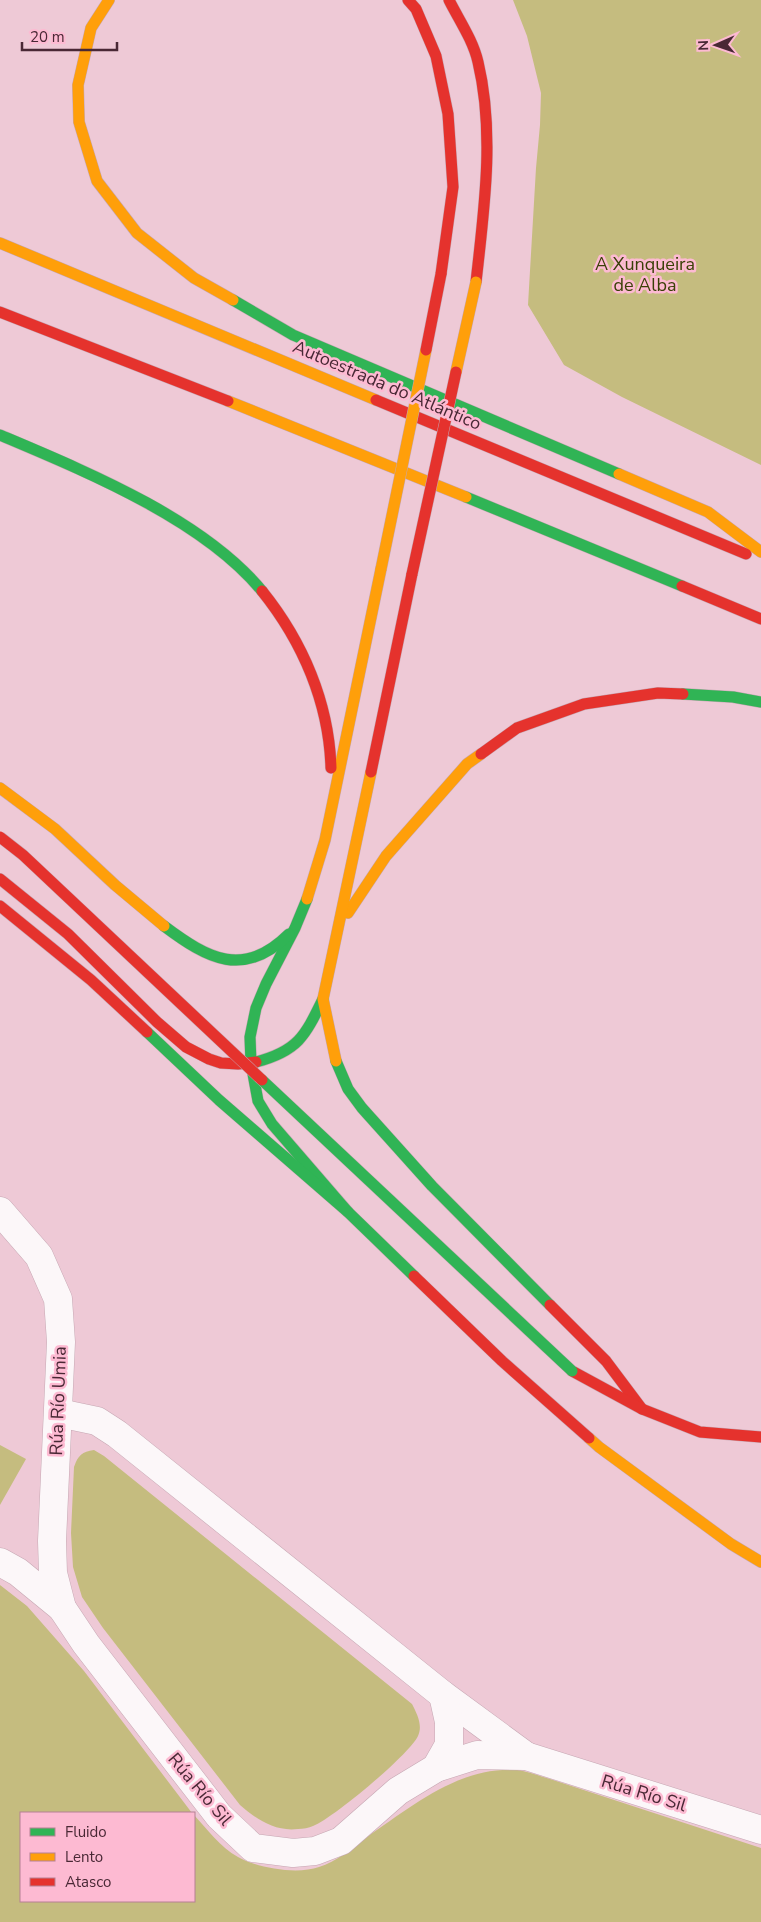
<svg xmlns="http://www.w3.org/2000/svg" width="761" height="1922" font-family="'Nunito Sans',sans-serif">
  <style>
    .green { fill: #c5bc7f }
    .lines { fill: none; stroke-linecap: round; stroke-linejoin: round }
    .street-casing { stroke: #c6a7b3; stroke-width: 29 }
    .fast-casing { stroke: #c6a7b3; stroke-width: 12 }
    .slow-casing { stroke: #c6a7b3; stroke-width: 12 }
    .jam-casing { stroke: #c6a7b3; stroke-width: 12 }
    .street { stroke: #fcf7f9; stroke-width: 28 }
    .fast { stroke: #30b455; stroke-width: 11 }
    .slow { stroke: #ff9f0a; stroke-width: 11 }
    .jam { stroke: #e5322d; stroke-width: 11 }
    .fast-bridge-casing { stroke: #c6a7b3; stroke-width: 12; stroke-linecap: butt }
    .slow-bridge-casing { stroke: #c6a7b3; stroke-width: 12; stroke-linecap: butt }
    .jam-bridge-casing { stroke: #c6a7b3; stroke-width: 12; stroke-linecap: butt }
    .fast-bridge { stroke: #30b455; stroke-width: 11 }
    .slow-bridge { stroke: #ff9f0a; stroke-width: 11 }
    .jam-bridge { stroke: #e5322d; stroke-width: 11 }
    .labels { text-anchor: middle; dominant-baseline: central; stroke-width: 5; stroke-linejoin: round; paint-order: stroke }
    .park-label { font-size: 18px; fill: #3a4007; stroke: #fdbad2 }
    .street-label { font-size: 18px; fill: #492835; stroke: #fdbad2 }
  </style>
  <rect width="100%" height="100%" fill="#eec9d6"/>
  <!-- green -->
  <g class="green">
    <path d="M513 0H761V465L622 397 564 365 528 305 536 168 540 125 541 93 527 36Z"/>
    <path d="M0 1445 26 1459 0 1505Z"/>
    <path d="M94 1450 104 1456 412 1704C417 1714 423 1725 418 1736 409 1755 332 1819 313 1826 309 1828 303 1829 298 1829 275 1832 256 1819 240 1805L103 1628 82 1597 73 1567 71 1533 74 1467C78 1455 82 1452 94 1450Z"/>
    <path d="M0 1585 27 1606 84 1671 192 1813H21V1901H194V1815C207 1829 220 1847 238 1857 257 1868 297 1875 319 1867 336 1862 352 1848 367 1837 411 1807 459 1766 517 1770 527 1771 539 1776 550 1779L761 1848V1922H0Z"/>
  </g>
  <g class="lines">
    <!-- street casing -->
    <g class="street-casing">
      <g id="street">
        <path d="M0 1211 39 1256 58 1299 61 1342 52 1541 53 1573 62 1608"/>
        <path d="M59 1413 97 1421 117 1434 443 1695 526 1756"/>
        <path d="M0 1562 18 1572 62 1608 86 1644 219 1816 253 1848 293 1853 315 1851 341 1841 398 1791 436 1768 477 1755 526 1756 761 1830"/>
        <path d="M436 1768 449 1745V1722L443 1695"/>
      </g>
    </g>
    <!-- fast casing -->
    <g class="fast-casing">
      <g id="fast">
        <path d="M233 300 293 335 619 474"/>
        <path d="M0 435C85 471 203 519 262 591"/>
        <path d="M466 497 682 586"/>
        <path d="M683 694 733 697 761 702"/>
        <path d="M307 899 295 928 266 984 256 1008 250 1037 251 1063 258 1101 272 1124 348 1212"/>
        <path d="M164 926C208 959 244 979 289 934"/>
        <path d="M147 1032 219 1100 348 1212 414 1276"/>
        <path d="M336 1061 348 1089 362 1108 432 1186 550 1305"/>
        <path d="M256 1062C298 1051 305 1036 323 999"/>
      </g>
    </g>
    <!-- slow casing -->
    <g class="slow-casing">
      <g id="slow">
        <path d="M109 0 91 28 78 85 79 122 97 181 137 233 194 278 233 300"/>
        <path d="M0 243 376 400"/>
        <path d="M228 401 466 497"/>
        <path d="M619 474 708 512 761 552"/>
        <path d="M0 788 55 829 115 885 164 926"/>
        <path d="M307 899 325 840 381 569"/>
        <path d="M348 913 386 856 467 764 481 754"/>
        <path d="M336 1061 323 999 371 772"/>
        <path d="M589 1438 599 1447 731 1544 761 1562"/>
      </g>
    </g>
    <!-- jam casing -->
    <g class="jam-casing">
      <g id="jam">
        <path d="M408 0 416 9 436 56 448 114 453 187 441 274"/>
        <path d="M449 0C459 20 473 40 478 62 495 133 484 210 476 282"/>
        <path d="M0 312 228 401"/>
        <path d="M376 400 746 554"/>
        <path d="M682 586 761 619"/>
        <path d="M262 591C303 642 329 703 331 768"/>
        <path d="M481 754 517 728 584 704 658 693 683 694"/>
        <path d="M371 772 412 574"/>
        <path d="M0 879 68 934 157 1022 186 1047 209 1059 221 1063 238 1064 256 1062"/>
        <path d="M0 906 91 980 147 1032"/>
        <path d="M414 1276 502 1361 589 1438"/>
        <path d="M550 1305 606 1361 642 1409"/>
        <path d="M572 1371 642 1409 700 1432 761 1437"/>
      </g>
    </g>
    <!-- street -->
    <use href="#street" class="street"/>
    <!-- fast -->
    <use href="#fast" class="fast"/>
    <!-- slow -->
    <use href="#slow" class="slow"/>
    <!-- jam -->
    <use href="#jam" class="jam"/>
    <!-- fast-bridge casing -->
    <g class="fast-bridge-casing">
      <path id="fast-bridge" d="M262 1080 572 1371"/>
    </g>
    <!-- slow-bridge casing -->
    <g class="slow-bridge-casing">
      <g id="slow-bridge">
        <path d="M456 372 476 282"/>
        <path d="M381 569 426 350"/>
      </g>
    </g>
    <!-- jam-bridge casing -->
    <g class="jam-bridge-casing">
      <g id="jam-bridge">
        <path d="M426 350 441 274"/>
        <path d="M412 574 456 372"/>
        <path d="M0 837 23 855 262 1080"/>
      </g>
    </g>
    <!-- fast-bridge -->
    <use href="#fast-bridge" class="fast-bridge"/>
    <!-- slow-bridge -->
    <use href="#slow-bridge" class="slow-bridge"/>
    <!-- jam-bridge -->
    <use href="#jam-bridge" class="jam-bridge"/>
  </g>
  <g class="labels">
    <!-- park labels -->
    <g class="park-label">
      <text x="645" y="264">A Xunqueira<tspan x="645" dy="21">de Alba</tspan></text>
    </g>
    <!-- street labels -->
    <g class="street-label">
      <text transform="translate(387 385) rotate(23)">Autoestrada do Atlántico</text>
      <text transform="translate(58 1401) rotate(-88)">Rúa Río Umia</text>
      <text transform="translate(200 1789) rotate(50)">Rúa Río Sil</text>
      <text transform="translate(644 1793) rotate(17)">Rúa Río Sil</text>
    </g>
  </g>
  <!-- legend -->
  <rect x="20" y="1812" width="175" height="90" fill="#fdbad2" stroke="#b58093"/>
  <rect x="30" y="1828" width="25" height="8" fill="#30b455" stroke="#b58093"/>
  <text x="65" y="1837" font-size="15" fill="#492835">Fluido</text>
  <rect x="30" y="1853" width="25" height="8" fill="#ff9f0a" stroke="#b58093"/>
  <text x="65" y="1862" font-size="15" fill="#492835">Lento</text>
  <rect x="30" y="1878" width="25" height="8" fill="#e5322d" stroke="#b58093"/>
  <text x="65" y="1887" font-size="15" fill="#492835">Atasco</text>
  <!-- north arrow -->
  <g transform="translate(716 45) rotate(268)" stroke="#fdbad2" stroke-width="4" paint-order="stroke">
  <path d="M0-4L9 19L0 12L-9 19Z" fill="#492835"/>
  <text y="-8" font-size="14" font-weight="bold" text-anchor="middle" fill="#492835">N</text>
  </g>
  <!-- scale -->
  <path d="M22 42v8h95v-8" fill="none" stroke="#492835" stroke-width="2.5"/>
  <text x="30" y="42" font-size="15" fill="#492835" stroke="#fdbad2" stroke-width="4" paint-order="stroke">20 m</text>
</svg>
